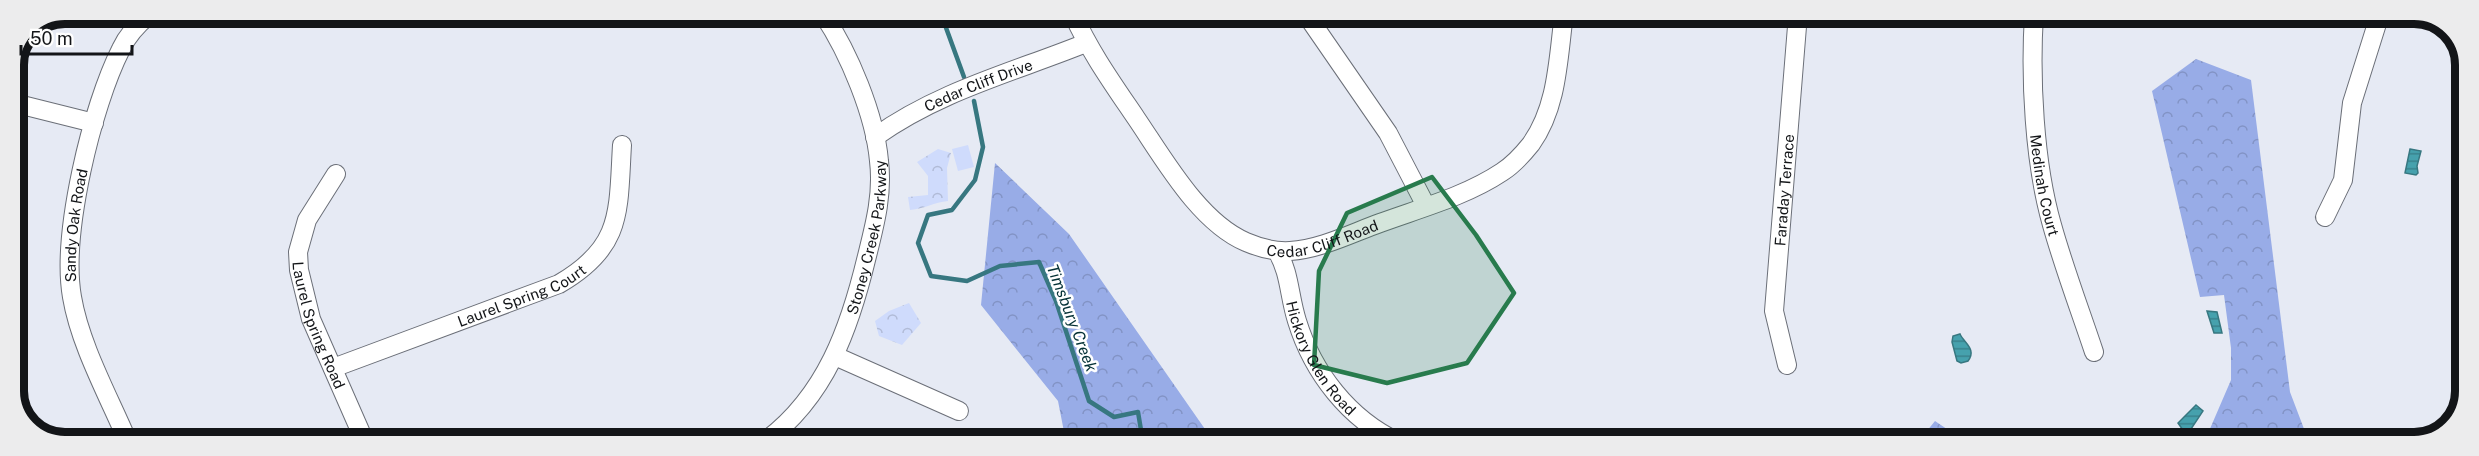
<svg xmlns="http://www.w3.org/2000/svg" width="2479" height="456" font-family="'Public Sans',sans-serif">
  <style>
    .forest { fill: url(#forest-crowns) }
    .park { fill: url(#park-crowns) }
    .garden { fill: #cfdbfc }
    .water { fill: url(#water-rules); stroke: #377780; stroke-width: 1.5 }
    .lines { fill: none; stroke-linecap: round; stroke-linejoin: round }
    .stream { stroke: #377780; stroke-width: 4.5 }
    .minor-casing { stroke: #6b6f78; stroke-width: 20 }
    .minor { stroke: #fff; stroke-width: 18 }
    .marked { fill: #287b4d; fill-opacity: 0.2; stroke: #287b4d; stroke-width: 4.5; stroke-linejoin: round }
    .labels { text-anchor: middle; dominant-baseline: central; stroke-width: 5; stroke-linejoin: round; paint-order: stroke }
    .street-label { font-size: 15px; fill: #131518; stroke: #fff }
    .water-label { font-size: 16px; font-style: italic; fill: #053237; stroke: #fff }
    .rim { fill: none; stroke: #131518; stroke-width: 8 }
  </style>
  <defs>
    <pattern id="forest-crowns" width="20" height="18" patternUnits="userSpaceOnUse" patternTransform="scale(1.5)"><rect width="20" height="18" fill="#98ace7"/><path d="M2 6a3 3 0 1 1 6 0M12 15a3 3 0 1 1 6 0" fill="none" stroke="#8293c5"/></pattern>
    <pattern id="park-crowns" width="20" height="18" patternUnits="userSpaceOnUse" patternTransform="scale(1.5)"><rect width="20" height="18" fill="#cfdbfc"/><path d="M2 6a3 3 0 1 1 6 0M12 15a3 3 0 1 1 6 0" fill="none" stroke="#b1bbd7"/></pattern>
    <pattern id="water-rules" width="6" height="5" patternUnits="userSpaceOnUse" patternTransform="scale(1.5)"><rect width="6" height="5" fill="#46a1ad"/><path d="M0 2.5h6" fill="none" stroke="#39828c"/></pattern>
  </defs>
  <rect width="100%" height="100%" fill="#e6eaf4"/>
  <!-- forest -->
  <g class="forest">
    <path d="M2196 59 2251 80 2290 392 2309 442H2198L2206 438 2231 380V348L2224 295 2200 297 2152 91Z"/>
    <path d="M995 163 1069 234 1214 442H1066L1058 401 981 305Z"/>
    <path d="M1935 421 1966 442H1918Z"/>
  </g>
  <!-- park -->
  <g class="park">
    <path d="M938 149 951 153 947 168 948 201C934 202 925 209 910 210L908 197 928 195V176L917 162Z"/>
    <path d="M909 303 921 323 902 345 879 336 875 321 889 311Z"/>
  </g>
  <!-- garden -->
  <path class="garden" d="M968 145 974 167 958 171 952 149Z"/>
  <!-- water -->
  <g class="water">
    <path d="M2410 149 2421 151 2417 166 2418 173 2416 175 2405 173Z"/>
    <path d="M2207 311 2217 312 2222 333H2214Z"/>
    <path d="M1960 334C1964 343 1977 349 1968 361L1961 363 1957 361 1952 342 1953 336Z"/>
    <path d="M2196 405 2203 411 2191 429 2185 433 2178 423Z"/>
  </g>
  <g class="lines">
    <!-- stream -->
    <g class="stream">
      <path d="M941 14 964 77"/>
      <path d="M974 101 983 147 975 180 952 210 928 215 918 243 931 276 967 281 1000 266 1039 262 1056 301 1089 401 1114 417 1138 412 1143 442"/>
    </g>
    <!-- minor casing -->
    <g class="minor-casing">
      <g id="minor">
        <path id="s1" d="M1073 14C1090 52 1113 84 1136 118 1164 159 1199 222 1246 242 1260 248 1275 252 1290 251 1321 249 1352 233 1380 223 1421 208 1466 196 1502 172 1513 165 1523 154 1531 144 1558 106 1558 58 1564 14"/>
        <path d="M1309 14 1310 20 1388 133 1426 206"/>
        <path id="s2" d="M2034 14C2030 78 2034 162 2052 225 2064 268 2080 310 2094 352"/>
        <path d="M14 103 94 123"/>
        <path id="s3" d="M875 137C939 91 1014 72 1086 43"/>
        <path id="s4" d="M336 174 307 220 298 252 299 270 311 319 365 442"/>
        <path d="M2325 217 2343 180 2352 103 2380 14"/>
        <path id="s5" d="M1277 251C1290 273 1289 296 1297 321 1313 373 1349 419 1398 442"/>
        <path d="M835 356 959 411"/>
        <path id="s6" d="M1787 365 1774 311 1798 14"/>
        <path id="s7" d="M333 368 559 284C623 247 618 212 622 145"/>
        <path id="s8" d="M128 442C109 397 80 345 72 297 61 234 92 106 121 49 127 36 139 23 150 14"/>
        <path id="s9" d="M764 442C826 397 850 327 867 256 875 224 883 194 879 161 875 115 849 53 823 14"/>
      </g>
    </g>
    <!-- minor -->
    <use href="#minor" class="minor"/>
  </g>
  <!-- marked area -->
  <path class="marked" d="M1432 177 1476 235 1514 293 1467 363 1387 383 1314 365 1319 271 1347 213Z"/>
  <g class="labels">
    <!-- street labels -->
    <g class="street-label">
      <text stroke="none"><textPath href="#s3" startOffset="116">Cedar Cliff Drive</textPath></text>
      <text stroke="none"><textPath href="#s2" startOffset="172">Medinah Court</textPath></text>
      <text stroke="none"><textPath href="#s6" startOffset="177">Faraday Terrace</textPath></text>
      <text stroke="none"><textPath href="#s8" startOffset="228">Sandy Oak Road</textPath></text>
      <text stroke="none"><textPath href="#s1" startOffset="369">Cedar Cliff Road</textPath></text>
      <text stroke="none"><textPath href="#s9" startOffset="236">Stoney Creek Parkway</textPath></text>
      <text stroke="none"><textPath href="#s7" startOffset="202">Laurel Spring Court</textPath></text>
      <text stroke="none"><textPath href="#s4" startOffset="164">Laurel Spring Road</textPath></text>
      <text stroke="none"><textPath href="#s5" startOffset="117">Hickory Glen Road</textPath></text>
    </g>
    <!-- water labels -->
    <g class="water-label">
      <text transform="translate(1072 318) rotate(69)">Timsbury Creek</text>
    </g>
  </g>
  <!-- crop -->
  <path d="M0 0H2479V456H0ZM65 24H2414A41 41 0 0 1 2455 65V391A41 41 0 0 1 2414 432H65A41 41 0 0 1 24 391V65A41 41 0 0 1 65 24Z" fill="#ececed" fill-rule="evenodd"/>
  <path class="rim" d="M65 24H2414A41 41 0 0 1 2455 65V391A41 41 0 0 1 2414 432H65A41 41 0 0 1 24 391V65A41 41 0 0 1 65 24Z"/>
  <!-- scale -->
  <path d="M21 45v9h111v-9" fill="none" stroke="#131518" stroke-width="3"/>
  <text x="30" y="45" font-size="18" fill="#131518" stroke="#ffffff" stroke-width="4.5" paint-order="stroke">50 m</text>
</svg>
